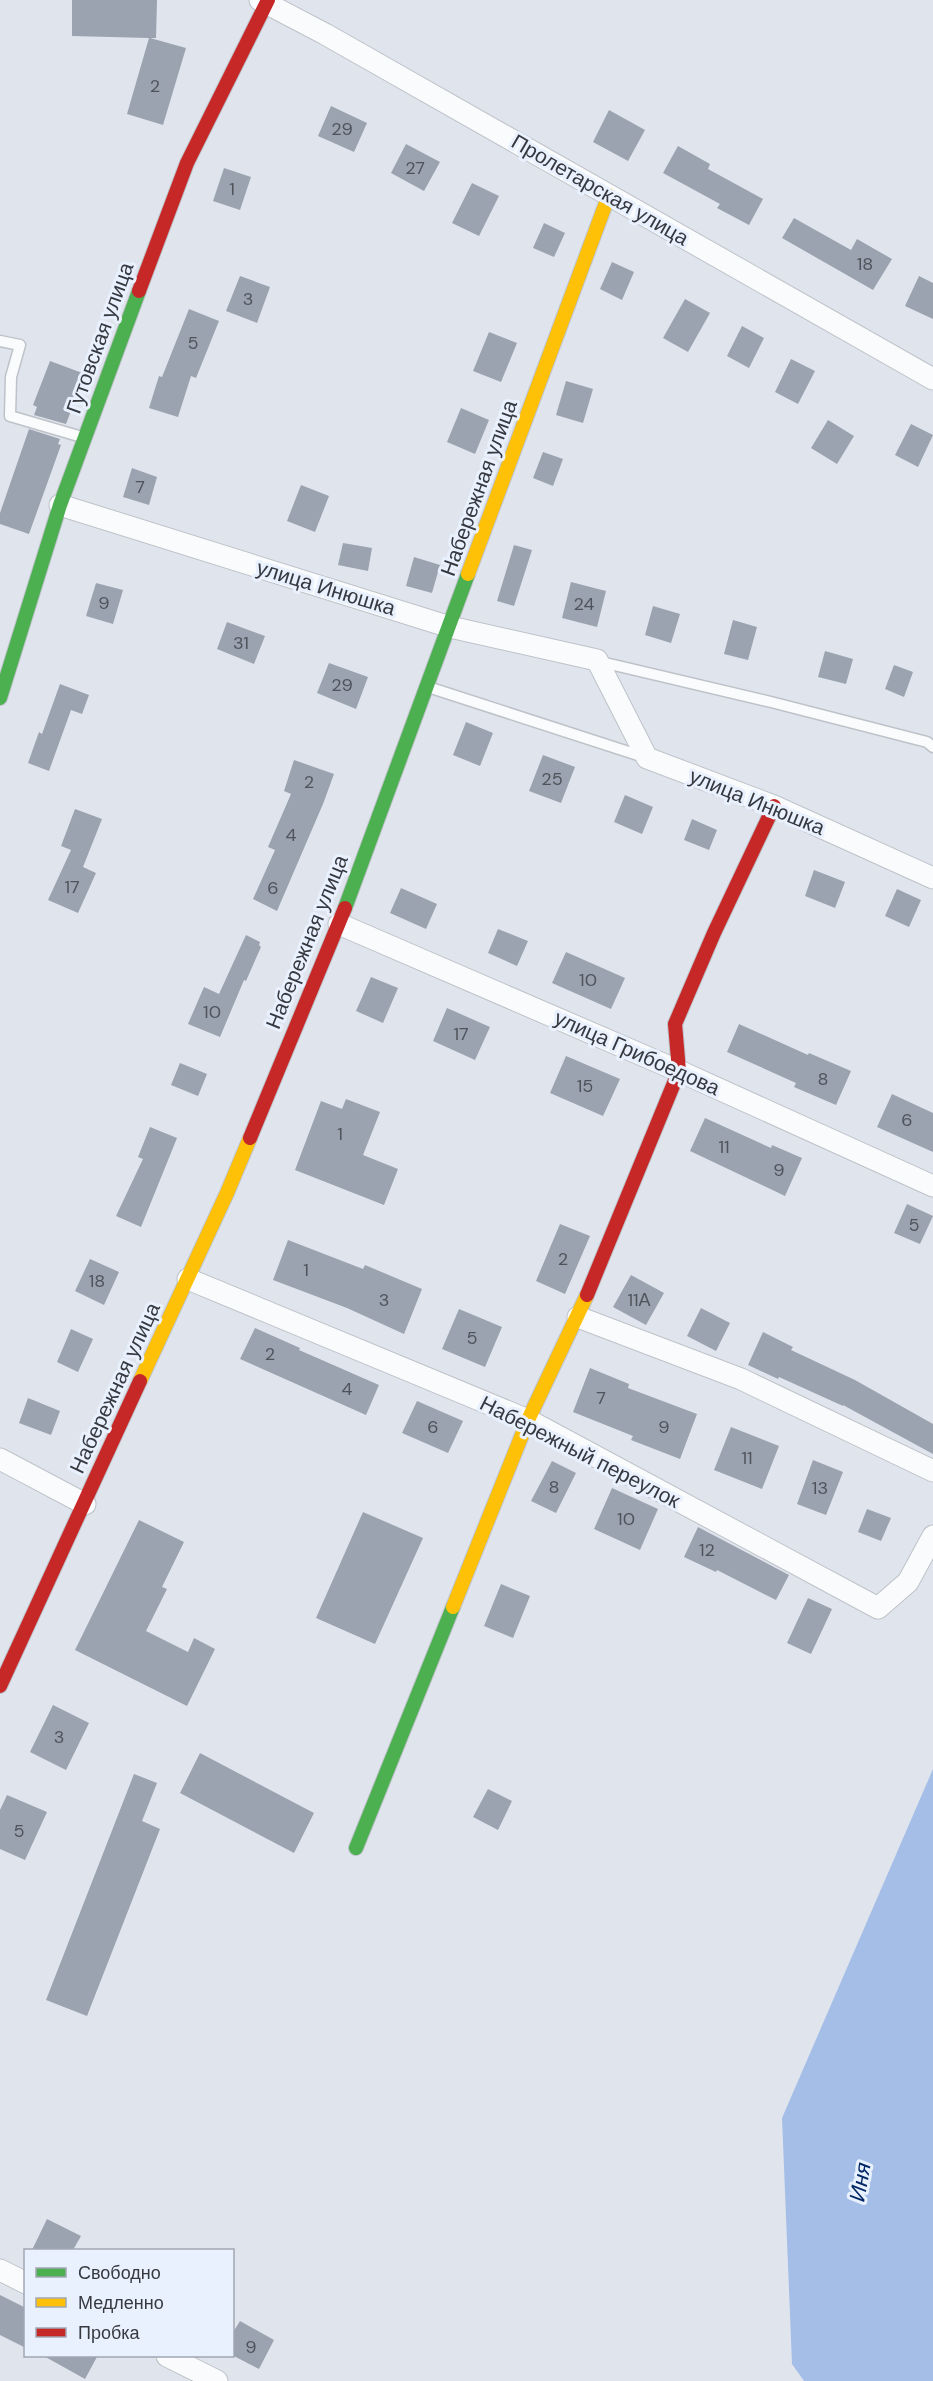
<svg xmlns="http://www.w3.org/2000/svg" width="933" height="2381" font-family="'DM Sans',sans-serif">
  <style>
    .water { fill: #a5bee7 }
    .building { fill: #9ba3b0 }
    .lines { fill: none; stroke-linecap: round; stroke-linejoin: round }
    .lane-casing { stroke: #bec2c9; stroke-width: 13 }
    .street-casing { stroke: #bec2c9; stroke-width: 23 }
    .fast-casing { stroke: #bec2c9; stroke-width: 16 }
    .slow-casing { stroke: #bec2c9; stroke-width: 16 }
    .jam-casing { stroke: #bec2c9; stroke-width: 16 }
    .lane { stroke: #fafbfc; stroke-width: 10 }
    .street { stroke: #fafbfc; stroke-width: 21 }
    .fast { stroke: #4caf50; stroke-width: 14 }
    .slow { stroke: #ffc107; stroke-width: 14 }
    .jam { stroke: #c62828; stroke-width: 14 }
    .labels { text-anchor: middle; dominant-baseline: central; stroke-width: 6; stroke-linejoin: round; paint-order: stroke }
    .number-label { font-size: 18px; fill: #4f545c }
    .street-label { font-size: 21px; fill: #363940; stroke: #e9f1fe }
    .water-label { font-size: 22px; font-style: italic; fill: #022866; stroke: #e9f1fe }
  </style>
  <rect width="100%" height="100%" fill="#e0e5ed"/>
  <!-- water -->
  <path class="water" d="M933 1769V2381H804L792 2364 782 2118Z"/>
  <!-- building -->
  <g class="building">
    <path d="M72 0H157L156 38H150L186 48 163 125 127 114 149 38 72 36Z"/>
    <path d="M331 106 367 123 354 152 318 136Z"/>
    <path d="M609 110 645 130 628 161 593 142Z"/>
    <path d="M406 144 440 162 424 191 391 173Z"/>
    <path d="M678 146 710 164 708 169 763 199 749 225 717 208 720 204 663 173Z"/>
    <path d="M224 168 251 177 240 210 213 201Z"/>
    <path d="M472 183 499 196 479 236 452 223Z"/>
    <path d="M794 218 851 250 857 239 892 259 873 290 782 238Z"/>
    <path d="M544 223 565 233 554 257 533 248Z"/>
    <path d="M612 262 634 272 622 300 600 289Z"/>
    <path d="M240 276 270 287 257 323 226 311Z"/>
    <path d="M919 276 933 283V319L905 306Z"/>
    <path d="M685 299 710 313 688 352 663 338Z"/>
    <path d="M189 309 219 321 196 378 191 376 178 417 149 408 159 376 162 377Z"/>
    <path d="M742 326 764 338 749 368 727 356Z"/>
    <path d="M489 332 517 343 501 382 473 371Z"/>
    <path d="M791 359 815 371 798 404 775 392Z"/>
    <path d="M50 361 85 374 66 424 34 415 37 407 33 405Z"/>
    <path d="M566 381 593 389 583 423 556 415Z"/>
    <path d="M461 408 489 420 475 454 447 442Z"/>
    <path d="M828 420 854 436 837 464 811 448Z"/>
    <path d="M911 424 933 435 918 467 895 455Z"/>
    <path d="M29 429 60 439 58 444 61 445 29 534 0 524V513Z"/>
    <path d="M543 452 563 459 553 486 533 478Z"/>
    <path d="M132 468 157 477 149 505 123 497Z"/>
    <path d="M301 485 329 496 315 532 287 521Z"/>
    <path d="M343 543 372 548 368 571 338 565Z"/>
    <path d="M514 545 532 550 514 606 497 601Z"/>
    <path d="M414 557 440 565 432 593 406 586Z"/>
    <path d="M571 582 606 591 597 627 562 618Z"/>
    <path d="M96 583 123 590 113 624 86 616Z"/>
    <path d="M653 606 680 614 671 643 645 635Z"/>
    <path d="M733 620 757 627 748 660 724 654Z"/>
    <path d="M227 622 265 636 254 664 217 649Z"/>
    <path d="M825 651 853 659 846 684 818 677Z"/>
    <path d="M329 663 368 677 356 709 317 693Z"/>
    <path d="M894 665 913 672 904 697 885 689Z"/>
    <path d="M60 684 89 695 82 714 71 710 49 771 28 763 39 732 42 734Z"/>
    <path d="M466 722 493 733 480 766 453 755Z"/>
    <path d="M543 755 575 767 561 803 529 791Z"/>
    <path d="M294 760 334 774 323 804 277 911 253 899 275 850 268 847 291 794 284 791Z"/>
    <path d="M625 795 653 807 642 834 614 822Z"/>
    <path d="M75 809 102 819 83 867 96 873 78 913 48 900 71 850 61 846Z"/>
    <path d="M692 819 717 830 709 850 684 840Z"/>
    <path d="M814 870 845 882 835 908 805 896Z"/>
    <path d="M401 888 437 904 426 929 390 913Z"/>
    <path d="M897 889 921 900 909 927 885 916Z"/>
    <path d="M498 929 528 941 517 966 488 953Z"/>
    <path d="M246 935 260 942 259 945 261 947 246 981 244 980 220 1037 188 1024 204 987 219 994Z"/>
    <path d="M566 952 625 978 611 1009 552 983Z"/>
    <path d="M371 977 398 988 383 1023 356 1011Z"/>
    <path d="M447 1008 490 1027 475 1060 433 1041Z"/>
    <path d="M739 1024 808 1055 809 1053 851 1071 836 1105 794 1087 796 1083 727 1052Z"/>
    <path d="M566 1056 620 1079 603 1116 550 1093Z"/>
    <path d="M180 1063 207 1074 198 1096 171 1085Z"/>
    <path d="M892 1094 933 1113V1152L877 1127Z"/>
    <path d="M346 1099 380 1112 363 1155 398 1169 384 1205 295 1170 321 1101 342 1109Z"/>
    <path d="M705 1118 771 1148 772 1145 802 1158 785 1196 690 1151Z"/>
    <path d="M150 1127 177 1138 141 1227 116 1216 143 1159 138 1157Z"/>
    <path d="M907 1204 933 1216 920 1244 894 1233Z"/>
    <path d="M560 1224 590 1236 565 1294 536 1281Z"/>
    <path d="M288 1240 363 1269 365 1265 422 1289 404 1334 347 1308 273 1280Z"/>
    <path d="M90 1259 119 1272 104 1305 75 1291Z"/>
    <path d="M631 1275 664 1293 646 1325 613 1307Z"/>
    <path d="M701 1308 730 1323 716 1351 687 1336Z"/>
    <path d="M459 1309 502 1327 485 1367 442 1349Z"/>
    <path d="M255 1328 300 1348 299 1350 379 1385 366 1415 240 1359Z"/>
    <path d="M71 1329 93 1339 78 1372 57 1362Z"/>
    <path d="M763 1332 793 1347 791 1350 855 1380 933 1424V1454L843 1405V1406L779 1377 778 1379 748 1365Z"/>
    <path d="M590 1368 629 1384 628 1388 697 1414 680 1459 631 1440 633 1436 573 1412Z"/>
    <path d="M28 1398 60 1411 51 1435 19 1423Z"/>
    <path d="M417 1401 463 1421 448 1453 402 1433Z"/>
    <path d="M731 1427 779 1446 762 1489 714 1470Z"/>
    <path d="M813 1460 843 1472 826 1515 797 1504Z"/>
    <path d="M552 1461 576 1473 556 1513 531 1501Z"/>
    <path d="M612 1488 658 1509 640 1550 594 1529Z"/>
    <path d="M867 1509 891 1518 881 1541 858 1532Z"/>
    <path d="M363 1512 423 1538 375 1644 316 1618Z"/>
    <path d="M139 1520 184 1542 162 1587 167 1589 146 1631 188 1652 194 1638 215 1649 187 1706 75 1650Z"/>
    <path d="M698 1527 789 1575 776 1600 717 1570 716 1572 684 1557Z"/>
    <path d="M501 1584 530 1596 513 1638 484 1626Z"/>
    <path d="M808 1598 832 1609 811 1654 787 1643Z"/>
    <path d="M53 1705 89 1723 66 1770 30 1752Z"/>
    <path d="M200 1753 314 1813 294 1853 180 1793Z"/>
    <path d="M134 1774 157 1783 142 1821 160 1829 87 2016 46 2000Z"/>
    <path d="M488 1789 512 1801 498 1830 473 1817Z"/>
    <path d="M7 1795 47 1812 25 1860 0 1849V1810Z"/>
    <path d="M47 2219 81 2236 73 2250H32Z"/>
    <path d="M0 2295 26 2308V2348L0 2335Z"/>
    <path d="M240 2321 274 2340 259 2369 232 2355V2334Z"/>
    <path d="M42 2355H98L85 2379Z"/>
  </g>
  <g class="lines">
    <!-- lane casing -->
    <g class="lane-casing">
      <g id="lane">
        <path d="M0 341 20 345 11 377 10 416 82 437"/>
        <path d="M597 661 771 702 927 742 933 747"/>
        <path d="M428 687 644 757"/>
      </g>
    </g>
    <!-- street casing -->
    <g class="street-casing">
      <g id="street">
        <path d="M260 0 325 34 933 379"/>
        <path d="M60 505 450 627 597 660 647 758 774 806 933 878"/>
        <path d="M339 924 679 1071 933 1186"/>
        <path d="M188 1279 528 1420 878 1608 908 1582 933 1536"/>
        <path d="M578 1317 741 1379 933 1471"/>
        <path d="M0 1459 85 1504"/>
        <path d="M0 2270 26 2283"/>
        <path d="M167 2356 217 2381"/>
      </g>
    </g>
    <!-- fast casing -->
    <g class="fast-casing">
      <g id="fast">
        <path d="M0 698 60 505 139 291"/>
        <path d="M345 908 468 574"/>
        <path d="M356 1848 453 1607"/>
      </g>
    </g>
    <!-- slow casing -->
    <g class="slow-casing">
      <g id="slow">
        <path d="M468 574 609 195"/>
        <path d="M140 1381 227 1193 250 1138"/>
        <path d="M453 1607 528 1420 587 1295"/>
      </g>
    </g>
    <!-- jam casing -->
    <g class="jam-casing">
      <g id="jam">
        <path d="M139 291 187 163 268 0"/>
        <path d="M250 1138 345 908"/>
        <path d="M587 1295 679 1071 675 1024 714 933 774 806"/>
        <path d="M0 1686 140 1381"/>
      </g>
    </g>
    <!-- lane -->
    <use href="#lane" class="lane"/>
    <!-- street -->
    <use href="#street" class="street"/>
    <!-- fast -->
    <use href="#fast" class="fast"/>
    <!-- slow -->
    <use href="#slow" class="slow"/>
    <!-- jam -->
    <use href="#jam" class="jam"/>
  </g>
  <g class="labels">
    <!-- number labels -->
    <g class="number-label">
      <text x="155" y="86">2</text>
      <text x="342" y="129">29</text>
      <text x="415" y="168">27</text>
      <text x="232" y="189">1</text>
      <text x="865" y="264">18</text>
      <text x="248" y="299">3</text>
      <text x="193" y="343">5</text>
      <text x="140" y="487">7</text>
      <text x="104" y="603">9</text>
      <text x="584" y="604">24</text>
      <text x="241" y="643">31</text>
      <text x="342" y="685">29</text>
      <text x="552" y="779">25</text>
      <text x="309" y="782">2</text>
      <text x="291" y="835">4</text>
      <text x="72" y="887">17</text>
      <text x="273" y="888">6</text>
      <text x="588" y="980">10</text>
      <text x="212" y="1012">10</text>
      <text x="461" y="1034">17</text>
      <text x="823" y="1079">8</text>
      <text x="585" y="1086">15</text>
      <text x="907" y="1120">6</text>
      <text x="340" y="1134">1</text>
      <text x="724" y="1147">11</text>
      <text x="779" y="1170">9</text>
      <text x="914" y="1225">5</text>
      <text x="563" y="1259">2</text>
      <text x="306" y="1270">1</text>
      <text x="97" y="1281">18</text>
      <text x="384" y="1300">3</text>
      <text x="639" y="1300">11А</text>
      <text x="472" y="1338">5</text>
      <text x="270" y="1354">2</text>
      <text x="347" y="1389">4</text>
      <text x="601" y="1398">7</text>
      <text x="433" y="1427">6</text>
      <text x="664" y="1427">9</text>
      <text x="747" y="1458">11</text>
      <text x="554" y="1487">8</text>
      <text x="820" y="1488">13</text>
      <text x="626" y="1519">10</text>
      <text x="707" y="1550">12</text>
      <text x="59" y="1737">3</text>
      <text x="19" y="1831">5</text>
      <text x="251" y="2347">9</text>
    </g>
    <!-- street labels -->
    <g class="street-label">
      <text transform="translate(600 190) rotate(30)">Пролетарская улица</text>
      <text transform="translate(100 338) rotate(-70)">Гутовская улица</text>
      <text transform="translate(479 488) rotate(-70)">Набережная улица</text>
      <text transform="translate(326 588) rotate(17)">улица Инюшка</text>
      <text transform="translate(757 802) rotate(22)">улица Инюшка</text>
      <text transform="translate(307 942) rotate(-68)">Набережная улица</text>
      <text transform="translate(637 1053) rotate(24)">улица Грибоедова</text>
      <text transform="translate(115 1388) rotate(-65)">Набережная улица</text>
      <text transform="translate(580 1452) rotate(27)">Набережный переулок</text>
    </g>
    <!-- water labels -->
    <g class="water-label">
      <text transform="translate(860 2182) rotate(-80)">Иня</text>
    </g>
  </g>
  <!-- legend -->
  <rect x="24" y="2249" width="210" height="108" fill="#e9f1fe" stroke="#a1a7b2" stroke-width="1.5"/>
  <rect x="36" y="2268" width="30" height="9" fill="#4caf50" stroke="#a1a7b2" stroke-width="1.5"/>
  <text x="78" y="2279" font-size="18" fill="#363940">Свободно</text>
  <rect x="36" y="2298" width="30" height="9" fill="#ffc107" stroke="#a1a7b2" stroke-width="1.5"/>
  <text x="78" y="2309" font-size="18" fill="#363940">Медленно</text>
  <rect x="36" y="2328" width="30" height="9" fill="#c62828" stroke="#a1a7b2" stroke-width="1.5"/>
  <text x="78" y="2339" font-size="18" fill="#363940">Пробка</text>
</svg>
